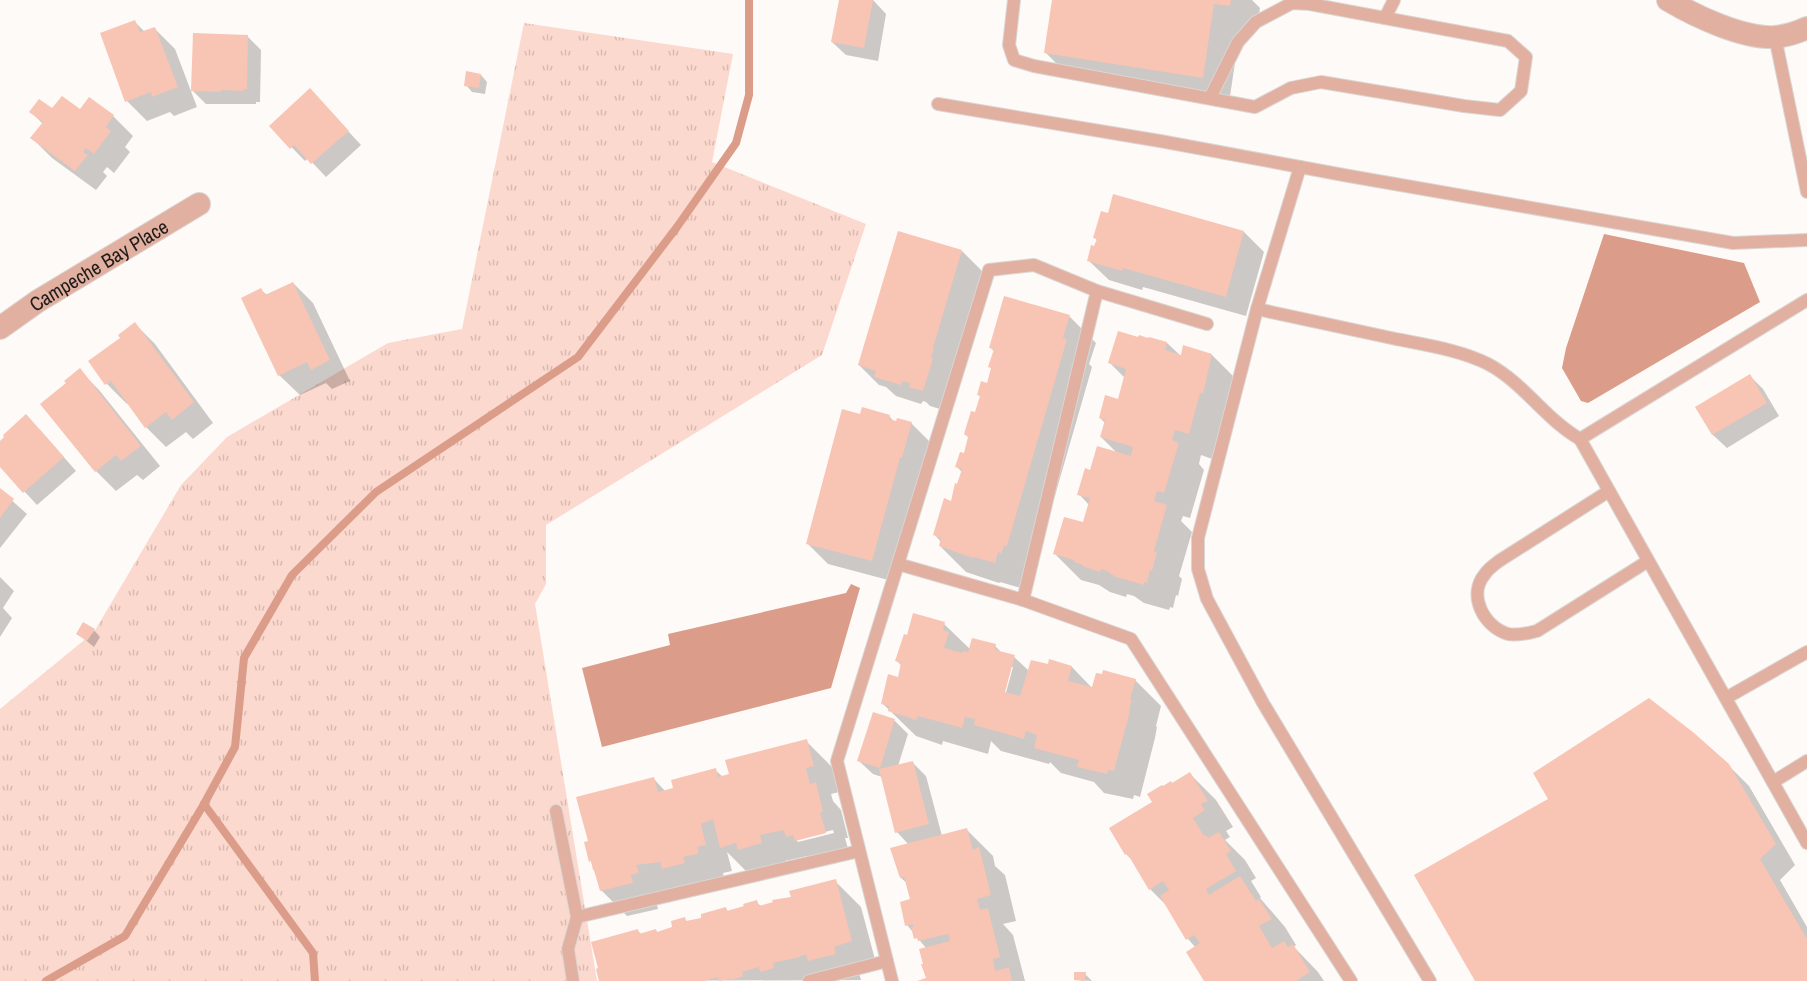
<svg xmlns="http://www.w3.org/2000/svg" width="1807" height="981" font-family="'Archivo Narrow',sans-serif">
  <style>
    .grass { fill: url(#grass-tufts) }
    .water { fill: #db9d89 }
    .shadow { fill: #0003; fill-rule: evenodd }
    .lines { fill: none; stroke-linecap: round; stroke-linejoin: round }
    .stream { stroke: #db9d89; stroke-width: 8 }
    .building { fill: #f8c4b3 }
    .service-casing { stroke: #dad6d4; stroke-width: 14 }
    .minor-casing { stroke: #dad6d4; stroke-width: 24 }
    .service { stroke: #e2b0a0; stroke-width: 12 }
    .minor { stroke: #e2b0a0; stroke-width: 22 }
    .labels { text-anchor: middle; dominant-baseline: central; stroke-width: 5; stroke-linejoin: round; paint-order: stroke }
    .street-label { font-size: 20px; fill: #201c1a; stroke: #fefaf8 }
  </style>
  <defs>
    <pattern id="grass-tufts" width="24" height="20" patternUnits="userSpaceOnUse" patternTransform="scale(1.5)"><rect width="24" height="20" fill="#fcd9ce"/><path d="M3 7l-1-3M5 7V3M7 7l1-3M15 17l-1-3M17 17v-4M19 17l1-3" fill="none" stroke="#d8bab0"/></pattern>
  </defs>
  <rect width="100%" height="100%" fill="#fefaf8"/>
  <!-- grass -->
  <path class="grass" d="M524 23 733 54 712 162 866 224 822 355 546 525V584L535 604 597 981H0V709L94 632 181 485 227 437 388 343 462 329Z"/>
  <!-- water -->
  <g class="water">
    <path d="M1604 234 1744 263 1760 302 1588 403 1581 401 1562 368 1566 348Z"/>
    <path d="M851 584 860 588 831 688 602 747 582 668 670 645 668 634 846 593Z"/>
  </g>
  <!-- shadow -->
  <g class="shadow">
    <path d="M840 0H873L886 14 878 61 846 55 832 42Z"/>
    <path d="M1054 0H1252L1260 8 1256 31 1240 29 1229 103 1072 79 1046 53Z"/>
    <path d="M135 22 145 32 155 29 175 49 197 107 174 116 170 112 147 121 127 101Z"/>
    <path d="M247 36 261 50 260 102H256V104H206L193 91Z"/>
    <path d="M481 75 487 82 485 94 472 92 466 85Z"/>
    <path d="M323 104 361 145 326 177 308 158 305 161 271 126Z"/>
    <path d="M53 111H80L113 116 133 136 125 147 130 152 114 173 107 167 103 172 107 176 96 190 52 158 32 138 43 124 31 112Z"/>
    <path d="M1244 232 1264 252 1246 316 1143 287 1142 290 1109 280 1088 260 1098 241 1095 238Z"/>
    <path d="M962 251 982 271 952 369 943 410 930 406 926 402 923 401 921 404 896 396 886 387 879 385 859 365Z"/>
    <path d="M293 283 313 303 350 381 332 389 326 383 300 395 279 375 261 290 267 295Z"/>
    <path d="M1005 298 1070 317 1096 343 1089 364 1092 367 1033 572 1021 588 1000 582 999 583 966 572 940 546 941 542 935 535 953 502 958 486 962 472 957 467 965 455 981 397 978 394 988 385 995 352 991 348Z"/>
    <path d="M135 324 155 344 213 423 193 439 186 432 166 447 146 427 128 403 127 404 107 384 122 338Z"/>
    <path d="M1150 338 1167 343 1182 357 1184 347 1212 355 1238 381 1215 460 1201 455 1199 464 1204 470 1190 518 1183 516 1181 521 1192 532 1179 576 1182 579 1178 596 1176 595 1173 608 1170 607 1169 610 1144 603 1134 596 1127 594 1126 597 1110 592 1099 585 1081 580 1055 554 1084 524 1089 505 1079 494 1091 472 1118 454 1101 437 1105 423 1100 418 1119 401 1125 378 1110 363 1139 339Z"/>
    <path d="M79 370 99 390 160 466 143 480 137 475 116 491 96 471 42 404 68 383Z"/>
    <path d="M1750 376 1763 389 1779 416 1727 448 1713 435 1697 408Z"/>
    <path d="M861 416H889L896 424 911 423 931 443 892 581 828 564 808 544Z"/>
    <path d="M40 430 76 471 37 505 0 465V443Z"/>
    <path d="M0 490 27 514 0 548Z"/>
    <path d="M0 577 14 591 3 608 12 618 0 637Z"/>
    <path d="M944 624 971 650 995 646 1003 654 1014 657 1029 671 1049 666 1072 667 1093 689 1135 680 1161 706 1156 726 1157 727 1155 738 1140 797 1134 795 1133 799 1104 793 1094 782 1061 773 1050 762 1049 764 1001 751 991 741 988 754 943 741 942 745 916 736 882 703 899 679 902 666 897 661 908 636ZM1010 667H1013L1004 700 1001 699Z"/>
    <path d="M94 630 100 637 94 647 78 634Z"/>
    <path d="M874 714 895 721 908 734 898 766 912 762 926 776 942 836 967 830 993 856 995 866 1005 875 1016 921 1003 924 1013 935 1025 981H921L928 979 926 948 907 925 912 900 908 884 901 878 909 845 897 832 882 777 873 774 859 761Z"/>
    <path d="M806 741 832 767 839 792 831 794 833 801 841 810 848 838H845L851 859 822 866 817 861 813 862 807 856 785 861 787 869 748 873 727 852 732 871 723 873 724 878 662 891 664 899 656 901 658 909 627 916 601 890 591 861 654 779 666 792 715 770 723 777ZM833 830 834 833 798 842 796 839Z"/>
    <path d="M1728 765 1749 786 1795 865 1780 880 1807 927V981H1476Z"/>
    <path d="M1190 774 1216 800 1233 827 1226 831 1230 837 1225 840 1245 860 1256 878 1251 881 1261 897 1260 898 1285 927 1296 945 1294 947 1318 972 1324 981H1206L1196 948 1188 939 1168 907 1150 889 1134 862 1126 854 1154 803 1173 785Z"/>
    <path d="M835 881 861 907 877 967 859 973 861 980 601 981 638 931 642 935 656 931 658 933 674 928 684 919 688 922 703 919 726 909 729 912 756 902 762 907 793 898Z"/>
    <path d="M1085 974 1092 981 1076 980Z"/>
  </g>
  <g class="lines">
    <!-- stream -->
    <g class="stream">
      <path d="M204 804 313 953 315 981"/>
      <path d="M46 981 125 936 204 804 235 747 244 658 292 575 376 492 578 357 677 227 736 143 749 95V0"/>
    </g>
  </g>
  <!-- building -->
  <g class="building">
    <path d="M839 0H873L864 48 831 42Z"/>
    <path d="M1052 0H1231L1230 6 1214 4 1203 78 1044 53Z"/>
    <path d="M135 20 140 32 155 27 178 87 152 97 151 92 125 102 100 33Z"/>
    <path d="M193 33 248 35 247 89H243L244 91 221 90V92L191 91Z"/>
    <path d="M466 71 481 74 479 88 464 86Z"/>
    <path d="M310 88 349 131 311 164 294 145 290 149 269 126Z"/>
    <path d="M62 96 80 109 89 97 114 115 106 127 111 131 94 154 86 148 83 152 88 155 75 171 30 138 43 122 29 112 39 99 52 108Z"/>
    <path d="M1113 194 1244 231 1226 297 1123 268 1122 271 1087 261 1091 245 1094 246 1097 239 1093 238 1101 211 1108 213Z"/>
    <path d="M898 231 962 250 933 348H934L931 358 933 359 923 391 909 387 910 383 902 381 901 385 874 377 876 371 858 365Z"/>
    <path d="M293 282 330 360 311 370 307 362 278 376 241 298 261 288 265 295Z"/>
    <path d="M1004 296 1070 315 1063 338 1067 339 1007 546H1004L1001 554 998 552 995 563 974 557 973 558 939 546 941 538 933 535 944 498 951 501 955 483 957 484 962 469 955 467 960 452 964 453 968 437 964 434 971 411 975 412 980 396 977 395 981 381 987 383 991 368 988 367 994 349 989 348Z"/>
    <path d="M135 322 194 402 172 420 166 412 145 428 111 381 105 385 88 361 120 338 118 335Z"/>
    <path d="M1118 331 1138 337 1139 335 1148 338 1149 337 1167 342 1165 350 1181 355 1183 345 1212 354 1203 394 1200 393 1189 434 1175 430 1172 440 1179 443 1164 493 1157 491 1154 501 1167 505 1154 551 1157 552 1152 571 1150 570 1147 583 1144 582V585L1116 577 1109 573V572L1101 569 1100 572 1082 566 1083 565 1074 562V560L1053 554 1064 517 1083 522 1090 498 1077 495 1085 468 1090 470 1097 446 1131 456 1133 447 1100 437 1105 420 1099 418 1105 395 1118 399 1126 369 1108 363Z"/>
    <path d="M80 368 141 446 121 461 116 455 95 472 40 404 66 383 64 381Z"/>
    <path d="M1750 374 1767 403 1712 435 1695 407Z"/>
    <path d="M862 407 890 415 889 419 896 421 897 418 912 422 902 458 900 457 898 465 872 561 806 544 842 409 860 414Z"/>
    <path d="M26 414 64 457 23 493 0 467V441L4 437 3 435Z"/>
    <path d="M0 488 14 499 0 518Z"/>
    <path d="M913 613 945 622 943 630 949 632 944 648 962 653 963 651 968 652 972 638 996 644 995 650 1015 655 1005 692 1020 696 1031 660 1048 664 1049 659 1072 666 1068 681 1092 687 1096 673 1102 674 1103 670 1136 679 1130 699 1132 700 1129 710 1130 711 1114 771 1108 770 1107 774 1077 767 1079 760 1034 748 1037 735 1026 731 1024 739 974 725 975 719 965 717 962 728 918 716 916 720 888 711 889 706 881 704 888 674 898 677 901 663 895 661 904 634 907 635Z"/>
    <path d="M83 622 95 629 87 641 76 634Z"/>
    <path d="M1649 698 1694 733 1729 764 1776 844 1760 859 1807 939V981H1475L1414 875 1548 799 1533 773Z"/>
    <path d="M873 712 895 719 880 768 857 761Z"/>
    <path d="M807 739 814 766 806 768 810 784 816 782 823 812H820L826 833 795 841 793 835 786 837 784 830 760 835 762 843 738 850 736 843 720 848 713 819 701 824 706 845 697 847 699 852 697 854 683 857 685 863 662 869 660 862 636 865 639 873 631 875 633 883 600 891 594 870H593L591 861 589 862 584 842 588 841 576 797 654 777 658 792 673 788 671 780 716 768 718 777 729 774 725 760Z"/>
    <path d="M913 761 929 824 895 833 879 769Z"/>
    <path d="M1190 772 1208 801 1201 804 1205 810 1193 818 1204 836 1206 835 1208 838 1219 832 1231 851 1226 854 1236 871 1206 889 1209 895 1240 876 1256 901 1259 899 1272 919 1259 926 1272 948 1284 941 1288 947 1293 944 1310 972 1296 981H1204L1186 952 1200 943 1194 935 1186 940 1160 896 1169 890 1163 881 1149 890 1127 853 1125 855 1109 828 1152 802 1147 794 1162 785 1163 786 1171 781 1172 783Z"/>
    <path d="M967 828 973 850 979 847 991 895 977 899 980 910 988 908 1000 957 993 959 995 971 1009 967 1012 981H917L926 978 921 964H923L919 949 950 941 948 934 918 941 917 938 914 939 911 927H913V924L905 926 900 902 910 899 904 877 900 878 890 848Z"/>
    <path d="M836 879 852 941 834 947 836 954 808 961 806 955 800 956V957L773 963 774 968 760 972 759 967 742 972 743 975 742 977 730 980V979L719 981 718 977 704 981H599L596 969 598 968 591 942 638 929 639 934 656 929 657 932 672 927 671 921 685 917 686 921 701 918V914L726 907 727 911 744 906 743 904 757 900 759 906 773 902 772 900 791 897 789 891Z"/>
    <path d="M1074 972H1086L1085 981 1074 980Z"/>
  </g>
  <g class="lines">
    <!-- service casing -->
    <g class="service-casing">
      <g id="service">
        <path d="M1014 0 1009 45 1014 60 1034 66 1255 107 1291 88 1321 82 1464 106 1500 110 1521 91 1526 57 1508 41 1310 4 1292 3 1256 22 1238 42 1210 98"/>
        <path d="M1385 18 1394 0"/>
        <path d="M1775 37 1807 192"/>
        <path d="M938 104 1160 141 1349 176 1733 243 1807 240"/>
        <path d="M1300 167 1257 309 1198 538V569L1207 599 1263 703 1430 981"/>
        <path d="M1807 300 1580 439 1807 843"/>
        <path d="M1257 309C1304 319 1350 329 1396 339 1426 345 1460 350 1488 364 1524 383 1545 419 1580 439"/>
        <path d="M1609 491 1499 561C1494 565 1488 569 1485 574 1467 595 1484 627 1508 634 1518 636 1528 633 1537 631L1648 561"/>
        <path d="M898 564 1023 600 1131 639 1351 981"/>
        <path d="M1023 600 1097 291"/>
        <path d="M1726 698 1807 652"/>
        <path d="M1773 782 1807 761"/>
        <path d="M556 811 577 917 568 949 573 981"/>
        <path d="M577 917 859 851"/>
        <path d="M809 981 887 961"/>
        <path d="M892 981 837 761 989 270 1034 265 1097 291 1207 324"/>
      </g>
    </g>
    <!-- minor casing -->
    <g class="minor-casing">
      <g id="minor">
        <path d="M1668 0C1695 16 1743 39 1775 37 1785 36 1798 32 1807 28"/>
        <path id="s1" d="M0 328 38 301 199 204"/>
      </g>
    </g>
    <!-- service -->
    <use href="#service" class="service"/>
    <!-- minor -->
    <use href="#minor" class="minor"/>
  </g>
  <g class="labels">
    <!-- street labels -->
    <g class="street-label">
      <text stroke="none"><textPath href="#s1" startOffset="117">Campeche Bay Place</textPath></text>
    </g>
  </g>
</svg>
